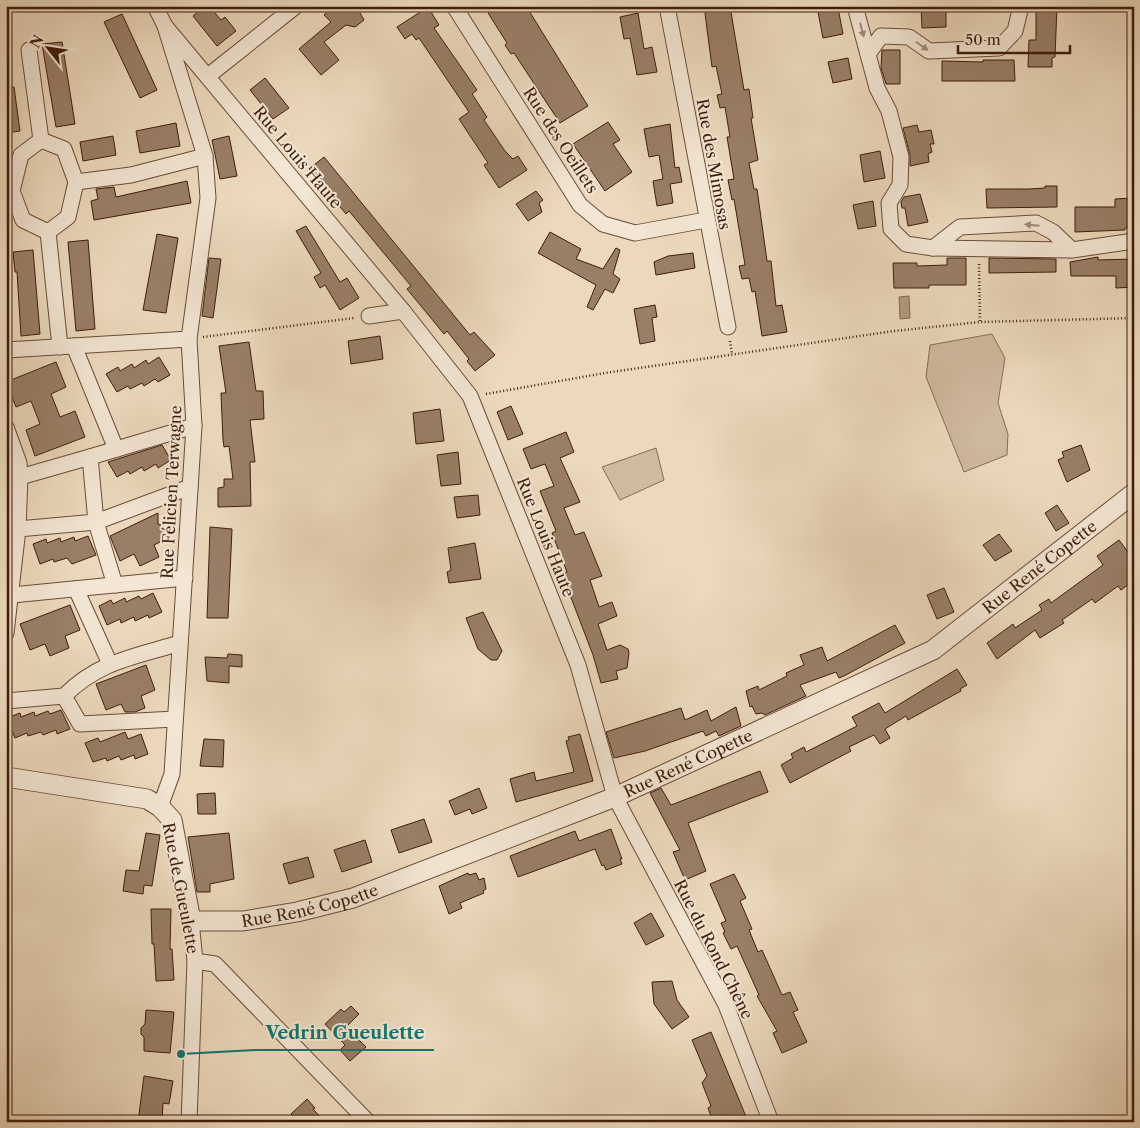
<svg xmlns="http://www.w3.org/2000/svg" width="1140" height="1128" font-family="'Libre Caslon Text',serif">
  <style>
    .green { fill: #cfb99f; stroke: #876b56 }
    .water { fill: #b19981; stroke: #836752 }
    .building { fill: #997f68; stroke: #3f1d0c }
    .lines { fill: none; stroke-linecap: round; stroke-linejoin: round }
    .minor-casing { stroke: #6a4c38; stroke-width: 17 }
    .tertiary-casing { stroke: #6a4c38; stroke-width: 21 }
    .path { stroke: #3f1d0c; stroke-width: 2.5; stroke-dasharray: 1 2.5; stroke-linecap: butt }
    .minor { stroke: #f3e6d4; stroke-width: 15 }
    .tertiary { stroke: #f3e6d4; stroke-width: 19 }
    .oneway { fill: #a28c7a }
    .labels { text-anchor: middle; dominant-baseline: central; stroke-width: 4; stroke-linejoin: round; paint-order: stroke }
    .street-label { font-size: 16px; fill: #3f1d0c; stroke: #f3e6d4 }
    .leader { fill: none; stroke: #0f766e; stroke-width: 2 }
    .callout-dot { fill: #0f766e; stroke: #f3e6d4; stroke-width: 2 }
    .callout-label { font-size: 18px; text-anchor: middle; font-weight: bold; fill: #0f766e; stroke: #f3e6d4; stroke-width: 4; stroke-linejoin: round; paint-order: stroke }
  </style>
  <rect width="100%" height="100%" fill="#ecd9bd"/>
  <filter id="stains"><feTurbulence type="fractalNoise" baseFrequency=".004" numOctaves="4"/><feColorMatrix values="0 0 0 0 .2 0 0 0 0 .09 0 0 0 0 .02 0 0 0 .5 -.17"/></filter>
  <radialGradient id="worn" r=".72"><stop offset=".6" stop-color="#630" stop-opacity="0"/><stop offset="1" stop-color="#630" stop-opacity=".3"/></radialGradient>
  <!-- green -->
  <g class="green">
    <path d="M992 334 1005 358 998 403 1008 434 1007 455 964 472 926 377 930 345Z"/>
    <path d="M656 448 664 480 620 500 602 467Z"/>
  </g>
  <!-- water -->
  <path class="water" d="M909 296 910 318 900 319 899 297Z"/>
  <!-- building -->
  <g class="building">
    <path d="M204 6H209L221 20 225 17 236 31 217 46 193 16Z"/>
    <path d="M335 6H356L364 20 355 27 346 25 324 42 339 60 321 75 299 49 331 22 324 15Z"/>
    <path d="M499 6H526L588 106 560 123 514 53 511 54 505 45 507 43 488 13Z"/>
    <path d="M704 6H730L744 90 749 89 753 118H751L758 160 749 163 754 189H757L767 261H771L776 306 782 305 787 332 762 336 755 291 752 292 749 278 742 279 739 266 745 265 734 199 732 200 728 180 734 179 727 137H730L725 107 720 108 717 95 722 94 716 66 712 67Z"/>
    <path d="M1036 6H1057L1055 57 1052 58V67H1028L1029 40H1036Z"/>
    <path d="M428 7 439 25 434 28 477 90 472 94 487 117 484 120 505 151 513 159 518 156 527 170 499 188 484 165 488 163 459 119 469 112 419 38 416 40 412 34 405 39 397 27Z"/>
    <path d="M921 7 946 8V27L922 28Z"/>
    <path d="M838 8 843 34 823 38 818 12Z"/>
    <path d="M638 13 644 49 652 47 657 72 637 75 630 38 624 39 620 17Z"/>
    <path d="M122 14 157 90 140 98 104 22Z"/>
    <path d="M62 42 75 124 56 127 42 44Z"/>
    <path d="M882 50H900V84H886L881 68Z"/>
    <path d="M848 58 852 79 833 83 828 62Z"/>
    <path d="M983 60H1014L1015 81H942V61L983 62Z"/>
    <path d="M265 78 289 108 273 119 250 90Z"/>
    <path d="M6 87H14L20 131 6 133Z"/>
    <path d="M608 122 620 140 613 144 632 172 605 191 573 144Z"/>
    <path d="M176 123 180 146 140 153 136 131Z"/>
    <path d="M670 124 675 168 679 167 682 182 670 184 673 203 657 206 653 181 663 179 659 155 649 157 644 129Z"/>
    <path d="M917 125 919 132 931 130 934 144H930L932 152 928 154 929 162 910 166V155L903 128Z"/>
    <path d="M113 136 116 155 83 161 80 142Z"/>
    <path d="M229 136 237 176 220 179 212 140Z"/>
    <path d="M880 151 885 178 864 182 860 155Z"/>
    <path d="M324 157 470 335 474 332 495 355 475 371 467 361 469 359 447 331 444 334 407 289 411 286 349 211 346 214 309 169Z"/>
    <path d="M187 181 191 203 94 220 91 201 98 199 96 189 114 187 116 197Z"/>
    <path d="M1045 186H1057V207L987 208 986 189H1029L1045 188Z"/>
    <path d="M536 191 543 200 539 203 542 212 528 221 516 204Z"/>
    <path d="M920 194 928 222 908 226 905 208H902L901 202 904 197Z"/>
    <path d="M1132 198 1134 227 1125 228V230L1075 232V207H1115V199Z"/>
    <path d="M873 201 876 226 858 229 853 205Z"/>
    <path d="M306 226 340 282 347 278 359 298 340 310 325 285 320 288 314 277 321 273 296 231Z"/>
    <path d="M550 232 581 249 576 259 603 269 616 248 620 250 613 274 620 279 613 293 605 289 593 310 587 307 596 285 538 253Z"/>
    <path d="M157 234 178 238 166 313 143 310Z"/>
    <path d="M88 240 95 329 76 331 68 242Z"/>
    <path d="M33 250 40 334 21 336 17 272H15L13 252Z"/>
    <path d="M693 253 695 268 656 275 654 262 668 256Z"/>
    <path d="M1098 257V260L1134 259V287L1116 288V276H1071L1070 262Z"/>
    <path d="M209 258 221 259 213 318 202 316Z"/>
    <path d="M947 258H966V285H929V288H894L893 263H917V266L947 265Z"/>
    <path d="M989 258 1056 259V272L989 273Z"/>
    <path d="M655 305 657 317 652 318 655 341 640 344 634 309Z"/>
    <path d="M380 336 383 359 351 364 348 341Z"/>
    <path d="M249 342 256 391H263L264 419 250 420 255 462H250L251 506 218 507V488L224 487V479H233L229 446 224 447 223 440 221 393H226L219 346Z"/>
    <path d="M159 357 170 375 158 382 155 379 144 386 142 383 130 389 128 386 117 392 106 374 118 367 120 371 132 364 134 368 146 360 148 364Z"/>
    <path d="M56 362 66 387 51 394 60 417 75 411 85 437 35 456 26 430 40 424 31 401 16 407 6 382Z"/>
    <path d="M511 406 523 434 508 440 497 412Z"/>
    <path d="M440 409 444 441 416 444 413 413Z"/>
    <path d="M566 432 574 452 560 458 580 502 564 508 575 535 584 532 602 576 590 580 599 607 612 602 617 616 598 624 607 650 620 645 628 649 629 653 627 668 616 671 618 679 601 683 593 655 562 574 567 572 552 533 556 531 540 491 554 486 545 464 531 469 523 449Z"/>
    <path d="M162 445 171 460 158 468 156 464 144 471 142 467 130 474 128 471 117 477 108 462Z"/>
    <path d="M1081 445 1090 470 1067 482 1058 460 1064 457 1062 452Z"/>
    <path d="M458 452 461 484 441 486 437 455Z"/>
    <path d="M478 495 480 515 457 518 454 497Z"/>
    <path d="M1057 505 1069 523 1056 531 1045 513Z"/>
    <path d="M158 513V524L162 525 168 538 154 545 159 557 140 566 134 554 120 561 110 536Z"/>
    <path d="M210 527 232 529 228 618H207Z"/>
    <path d="M999 534 1012 551 995 561 983 545Z"/>
    <path d="M88 536 96 555 72 564 67 558 54 562 53 559 40 564 33 544 46 539 47 543 60 538 61 542 74 537 75 541Z"/>
    <path d="M1119 540 1134 560V580L1121 590 1118 586 1095 603 1092 599 1062 620 1064 623 1040 638 1035 630 997 659 987 643 1013 624 1015 628 1042 610 1039 605 1049 599 1051 603 1103 565 1097 556Z"/>
    <path d="M475 543 481 579 449 583 447 572 451 570 448 548Z"/>
    <path d="M944 588 954 612 937 619 927 595Z"/>
    <path d="M153 593 162 612 149 618 148 615 135 621 134 617 121 623 120 619 107 625 99 606 111 600 113 604 125 598 126 602 139 596 141 599Z"/>
    <path d="M70 605 80 630 65 636 69 648 50 656 45 644 30 650 20 624Z"/>
    <path d="M483 612 502 651 497 660H491L478 649 466 618Z"/>
    <path d="M895 625 905 643 844 676 839 678 836 672 800 685 806 696 765 715 762 713 756 714 752 706 750 707 746 691 758 686 759 690 787 676 786 673 804 665 800 655 822 647 827 661Z"/>
    <path d="M228 654 242 655V667L229 666V683L207 681 205 657 227 658Z"/>
    <path d="M146 665 155 690 141 696 145 708 135 712H125L121 704 106 710 96 684Z"/>
    <path d="M957 669 967 685 960 689 961 691 908 720 906 716 885 729 890 738 880 744 874 735 849 747 851 751 790 783 781 765 793 758 791 754 804 747 806 752 857 726 852 717 879 703 885 713Z"/>
    <path d="M736 707 741 726 719 736 716 731 706 736 703 731 645 751 614 758 606 732 681 708 685 720 707 710 711 721Z"/>
    <path d="M61 710 70 729 57 734 56 730 43 735 41 732 28 736 27 733 15 738 7 718 20 713 21 717 34 712 35 716 48 711 50 714Z"/>
    <path d="M125 732 128 739 141 734 148 754 135 759 134 755 121 760 119 756 107 761 106 758 93 762 85 743 98 738 100 742Z"/>
    <path d="M580 734 593 781 516 802 510 779 534 772 536 781 574 772 566 741 569 740 568 737Z"/>
    <path d="M204 739 224 740 223 767 200 766Z"/>
    <path d="M760 771 768 792 688 823 706 871 685 880 673 852 680 850 650 793 661 788 671 805Z"/>
    <path d="M479 788 487 808 472 814 470 809 455 815 449 801Z"/>
    <path d="M215 793 216 814H198L197 794Z"/>
    <path d="M424 819 432 842 399 853 391 830Z"/>
    <path d="M611 829 622 859H620L622 864 606 870 604 865 602 866 595 849 518 877 510 856 575 831 579 841Z"/>
    <path d="M146 833 160 835 152 886 144 885 143 894 123 891 126 870 139 871Z"/>
    <path d="M229 833 234 879 210 884V892H197L188 837Z"/>
    <path d="M365 840 372 862 342 872 334 850Z"/>
    <path d="M308 857 314 877 289 884 283 864Z"/>
    <path d="M468 873 469 875 476 873 479 880 484 878 486 889 483 891 484 893 460 903 462 908 449 914 439 886Z"/>
    <path d="M734 874 746 898 740 901 752 929 749 930 758 952 762 950 782 995 790 992 798 1010 793 1012 807 1042 782 1053 773 1033 777 1031 757 996 759 995 737 946 731 949 723 933 725 932 721 923 726 921 710 884Z"/>
    <path d="M151 909H171L170 949H172L174 980 156 981 154 944H152Z"/>
    <path d="M651 913 664 936 646 945 634 923Z"/>
    <path d="M672 981 677 1000 689 1017 672 1029 654 1004 652 982Z"/>
    <path d="M351 1006 359 1014 346 1027 366 1047 350 1061 340 1050 345 1045 325 1024 341 1009 344 1012Z"/>
    <path d="M146 1010 174 1012 170 1053 144 1051V1037L141 1034V1028L145 1024Z"/>
    <path d="M711 1032 747 1119 740 1122H713L708 1108 711 1106 702 1083 707 1076 692 1040Z"/>
    <path d="M144 1076 173 1081 169 1104 163 1103 162 1122H138Z"/>
    <path d="M307 1099 315 1108 313 1109 325 1122H298L291 1114Z"/>
  </g>
  <g class="lines">
    <!-- minor casing -->
    <g class="minor-casing">
      <g id="minor">
        <path d="M155 6 165 26 205 156 208 198 189 339 194 426 172 774 160 807"/>
        <path d="M454 6 580 205 603 224 635 233 706 220"/>
        <path d="M667 6 728 327"/>
        <path d="M855 6 877 88 889 111 901 157 900 185 889 203 891 229 906 244 933 248 1072 250 1134 241"/>
        <path d="M165 26 403 311 470 396 578 665 615 797 726 1005 771 1122"/>
        <path d="M29 50 41 140"/>
        <path d="M868 54 881 36 909 37 929 51 999 48 1015 31 1021 6"/>
        <path d="M208 76 296 6"/>
        <path d="M41 140 64 149 76 182 68 217 48 232 23 220 12 191 21 155Z"/>
        <path d="M76 182 131 175 205 156"/>
        <path d="M48 232 60 347"/>
        <path d="M933 248 960 227 1036 223 1053 232 1072 250"/>
        <path d="M369 316 403 311"/>
        <path d="M74 346 116 449"/>
        <path d="M6 350 189 339"/>
        <path d="M6 427 19 463 20 477 6 478"/>
        <path d="M90 457 194 426"/>
        <path d="M115 585 96 522 190 487"/>
        <path d="M76 589 110 664"/>
        <path d="M12 595 185 578"/>
        <path d="M6 633 18 529 20 477 90 457 96 522 18 529"/>
        <path d="M64 696 80 724 175 719"/>
        <path d="M6 701 64 696C99 661 134 657 180 643"/>
        <path d="M195 961 215 964 368 1122"/>
        <path d="M189 1122 195 961 191 921"/>
      </g>
    </g>
    <!-- tertiary casing -->
    <g class="tertiary-casing">
      <g id="tertiary">
        <path id="s1" d="M6 777 147 799 160 807 172 820 191 921H243L297 912 353 898 615 797 933 650 1134 493"/>
      </g>
    </g>
    <!-- path -->
    <g class="path">
      <path d="M979 264 980 322"/>
      <path d="M203 337 354 318"/>
      <path d="M730 341 732 354"/>
      <path d="M486 394 605 373 894 331 980 322 1134 318"/>
    </g>
    <!-- minor -->
    <use href="#minor" class="minor"/>
    <!-- tertiary -->
    <use href="#tertiary" class="tertiary"/>
  </g>
  <!-- one-way arrows -->
  <defs><path id="oneway-solid" d="M-6-.8H1V-3.2L6.5 0L1 3.2V.8H-6Z" transform="scale(1.25)"/></defs>
  <g class="oneway">
    <use href="#oneway-solid" transform="translate(862 30) rotate(75)"/>
    <use href="#oneway-solid" transform="translate(922 46) rotate(35)"/>
    <use href="#oneway-solid" transform="translate(1032 225) rotate(-175)"/>
  </g>
  <g class="labels">
    <!-- street labels -->
    <g class="street-label">
      <text transform="translate(561 140) rotate(57)">Rue des Oeillets</text>
      <text transform="translate(298 157) rotate(50)">Rue Louis Haute</text>
      <text transform="translate(714 164) rotate(80)">Rue des Mimosas</text>
      <text transform="translate(171 492) rotate(-87)">Rue Félicien Terwagne</text>
      <text transform="translate(546 537) rotate(68)">Rue Louis Haute</text>
      <text stroke="none"><textPath href="#s1" startOffset="1209">Rue René Copette</textPath></text>
      <text stroke="none"><textPath href="#s1" startOffset="804">Rue René Copette</textPath></text>
      <text transform="translate(181 888) rotate(79)">Rue de Gueulette</text>
      <text stroke="none"><textPath href="#s1" startOffset="399">Rue René Copette</textPath></text>
      <text transform="translate(714 949) rotate(63)">Rue du Rond Chêne</text>
    </g>
  </g>
  <!-- callouts -->
  <path class="leader" d="M181 1054L255 1050H434"/>
  <circle class="callout-dot" cx="181" cy="1054" r="5"/>
  <g class="callout-label">
    <text x="345" y="1039">Vedrin Gueulette</text>
  </g>
  <!-- margin -->
  <rect width="1140" height="1128" fill="none" stroke="#ecd9bd" stroke-width="25"/>
  <rect x="8" y="8" width="1125" height="1113" fill="none" stroke="#3f1d0c" stroke-width="2.5"/>
  <rect x="12" y="12" width="1115" height="1103" fill="none" stroke="#3f1d0c"/>
  <!-- north arrow -->
  <g transform="translate(48 48) rotate(300)" stroke="#f3e6d4" stroke-width="4" paint-order="stroke">
  <path d="M0-4L9 19L0 12L-9 19Z" fill="#3f1d0c"/>
  <text y="-8" font-size="14" font-weight="bold" text-anchor="middle" fill="#3f1d0c">N</text>
  </g>
  <!-- scale -->
  <path d="M958 45v8h112v-8" fill="none" stroke="#3f1d0c" stroke-width="2.5"/>
  <text x="965" y="45" font-size="15" fill="#3f1d0c" stroke="#f3e6d4" stroke-width="4" paint-order="stroke">50 m</text>
  <rect width="100%" height="100%" filter="url(#stains)"/>
  <rect width="100%" height="100%" fill="url(#worn)"/>
</svg>
